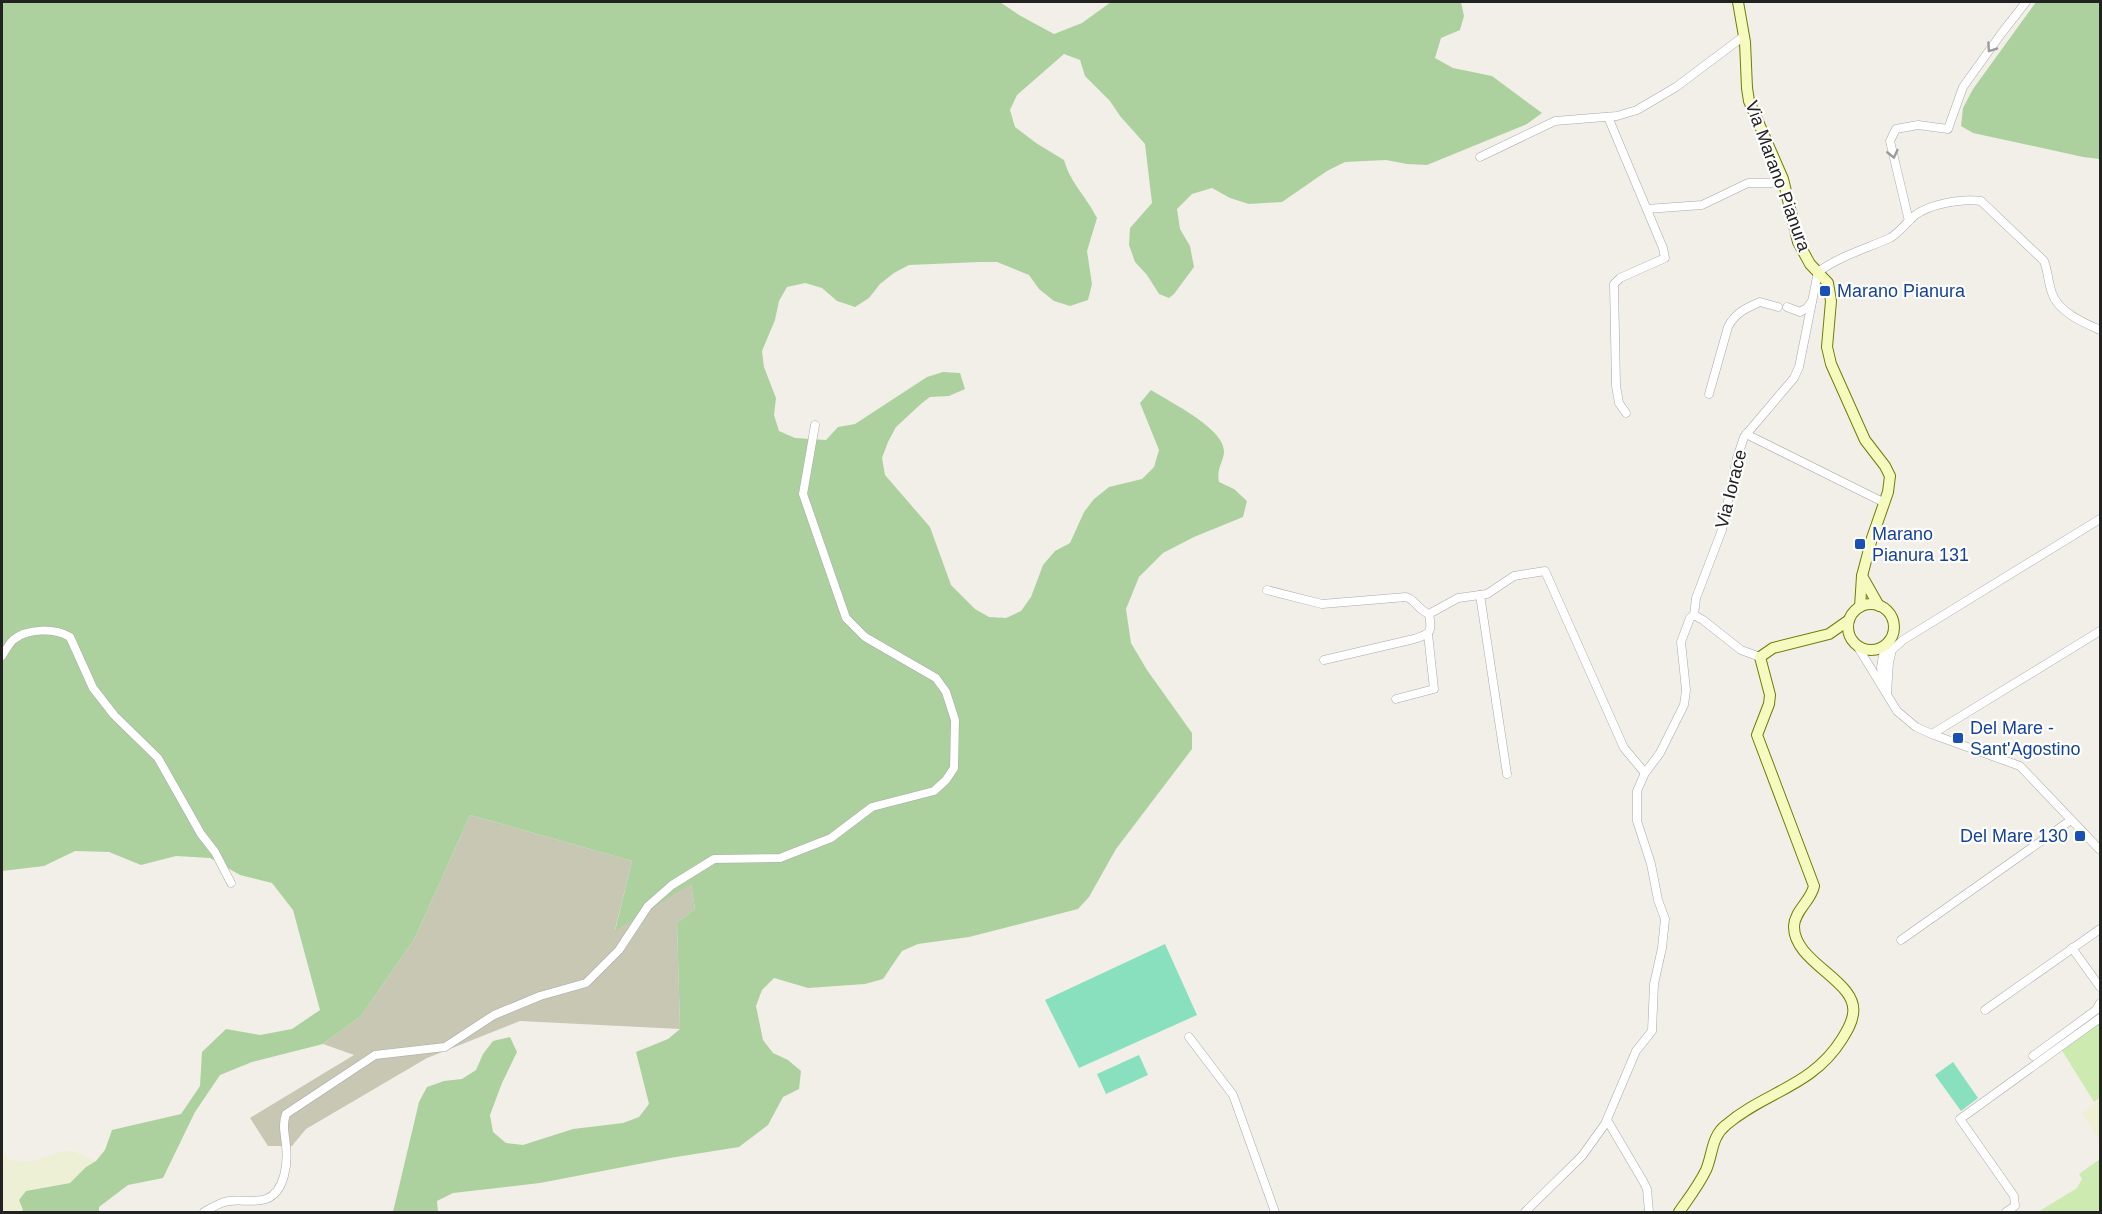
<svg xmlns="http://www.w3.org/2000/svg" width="2102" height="1214" font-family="Helvetica,sans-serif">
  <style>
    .construction { fill: #c7c7b4 }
    .farmland { fill: #eef0d5 }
    .grass { fill: #cdebb0 }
    .forest { fill: #add19e }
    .pitch { fill: #88e0be }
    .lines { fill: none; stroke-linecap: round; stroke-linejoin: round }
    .street-casing { stroke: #a9a9a9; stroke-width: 9 }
    .secondary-casing { stroke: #707d05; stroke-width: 12 }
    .street { stroke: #fff; stroke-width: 8 }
    .secondary { stroke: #f7fabf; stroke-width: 10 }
    .oneway { stroke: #9c9c9c }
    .transit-dot { fill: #1a4fb4; stroke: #fff; stroke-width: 2 }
    .labels { text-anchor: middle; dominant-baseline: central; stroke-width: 4.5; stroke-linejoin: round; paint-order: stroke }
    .street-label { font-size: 18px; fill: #222; stroke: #fff }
    .transit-label { font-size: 18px; fill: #164399; stroke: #fff; text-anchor: start }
  </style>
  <rect width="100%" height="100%" fill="#f2efe9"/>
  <!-- construction -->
  <path class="construction" d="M470 815 632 861 615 930 691 883 695 909 677 923 680 1029 520 1021 427 1058 306 1129 292 1146H268L250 1118 354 1055 323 1044 361 1016 415 938Z"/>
  <!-- farmland -->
  <g class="farmland">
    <path d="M2100 1098V1141L2082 1114Z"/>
    <path d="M62 1151H73L96 1161 86 1167 70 1183 37 1188 20 1212H2V1153L8 1159 30 1162Z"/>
  </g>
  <!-- grass -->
  <g class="grass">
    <path d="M2100 1019V1098L2094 1102 2061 1049Z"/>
    <path d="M2100 1159V1212H2038L2077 1188 2082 1179 2079 1174Z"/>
  </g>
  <!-- forest -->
  <g class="forest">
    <path d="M2 2H1000L1019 15 1054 34 1082 23 1111 2H1461L1464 16 1460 30 1441 38 1435 58 1453 68 1492 76 1542 113 1527 124 1427 165 1407 164 1386 160 1345 162 1327 171 1282 202 1249 204 1230 198 1212 188 1192 194 1177 209 1180 229 1190 246 1194 267 1174 294 1169 298 1159 294 1147 275 1135 262 1129 245 1130 228 1152 203 1145 144 1120 116 1110 101 1085 76 1080 60 1064 54 1017 95 1010 110 1015 127 1036 143 1064 160C1071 184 1086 196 1097 218L1087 251 1092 284 1088 300 1070 306 1054 301 1039 289 1029 275 997 262H980L909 265 894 273 880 284 869 298 855 307 837 301 822 288 805 283 787 287 779 301 775 320 762 351 764 367 776 398 774 415 779 431 795 438 826 440 838 427 855 424 927 377 943 372 960 373 965 389 949 396 930 397 922 403 896 427 888 442 882 458 885 475 930 527 951 585 975 609 989 617 1006 618 1021 611 1031 597 1043 565 1055 551 1070 543 1084 512 1094 499 1109 487 1142 479 1154 467 1159 450 1140 403 1151 390C1168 401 1224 428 1224 451 1224 462 1216 468 1219 482L1234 489 1247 501 1243 517 1194 537 1163 553 1139 577 1126 609 1131 643 1147 670 1192 733V749L1116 849 1089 897 1078 909 969 937 918 944 902 951 883 979 865 984 808 988 774 978 762 990 756 1006 763 1040 773 1053 788 1060 801 1071 799 1089 783 1097 768 1125 739 1147 670 1158 540 1183 453 1193 437 1201 438 1212H393L419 1102 427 1087 444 1081 462 1079 476 1070 483 1054 493 1041 510 1037 517 1052 502 1083 490 1115 493 1132 506 1143 523 1145 573 1129 623 1123 639 1117 649 1104 636 1052 668 1039 680 1029 677 923 695 909 691 884 615 931 632 861 470 815 415 938 361 1016 323 1044 252 1062 220 1075 195 1112 163 1178 128 1185 99 1207V1212H20L23 1210 19 1200 26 1191 70 1183 86 1167 96 1161 105 1150 112 1130 181 1114 200 1086 202 1052 226 1029 260 1035 292 1029 320 1010 293 910 272 883 240 875 210 858 176 856 141 865 109 852 75 851 44 866 2 871Z"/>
    <path d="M2036 2H2100V159L2083 157 1973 133 1961 126 1963 108 1973 89Z"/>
  </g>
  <!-- pitch -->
  <g class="pitch">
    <path d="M1165 944 1197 1015 1079 1068 1045 1000Z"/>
    <path d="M1139 1055 1148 1075 1106 1094 1097 1074Z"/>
    <path d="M1953 1062 1978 1098 1961 1111 1935 1075Z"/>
  </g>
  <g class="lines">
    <!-- street casing -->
    <g class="street-casing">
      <g id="street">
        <path d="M1608 117 1663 248 1665 258 1620 278 1614 284 1616 386 1619 403 1626 413"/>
        <path d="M1480 157 1555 121 1617 116 1637 110 1676 87 1744 36"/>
        <path d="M1647 209 1702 205 1748 183H1771L1783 179"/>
        <path d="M1909 221 1890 141 1896 129 1918 125 1948 129 1963 87 2001 34 2026 2"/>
        <path d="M1787 307 1800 312 1807 308 1812 301"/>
        <path d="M1709 394 1728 327C1735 313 1746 308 1760 302L1778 307"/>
        <path d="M1746 434 1885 503"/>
        <path d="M1267 590 1322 604 1406 597C1416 600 1417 609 1429 614L1458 598 1487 594 1514 576 1545 571 1624 748 1645 773"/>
        <path d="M1480 595 1507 774"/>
        <path d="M1694 615 1696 598 1722 530 1737 458 1744 437 1794 378 1799 367 1818 272C1840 256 1865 249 1890 238 1899 233 1906 223 1914 216 1929 204 1963 198 1981 201L2044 261C2048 271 2048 282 2052 293 2058 312 2084 323 2100 330"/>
        <path d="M1856 644 1897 711 1916 727 1934 735 2020 766 2100 850"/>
        <path d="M2 656C5 651 9 644 13 640 27 628 55 628 70 637L93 688 114 715 158 758 201 834 215 852 231 883"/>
        <path d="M1324 660 1414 639C1432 633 1432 632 1429 614"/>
        <path d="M1883 683 1881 667 1885 645"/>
        <path d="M1887 693 1889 662 1892 650 1903 640 2100 519"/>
        <path d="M1396 699 1434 689 1428 634"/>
        <path d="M1932 734 2100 631"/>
        <path d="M1901 940 2071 820"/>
        <path d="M2072 948 2100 987"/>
        <path d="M1985 1010 2100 929"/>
        <path d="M1189 1037 1233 1095 1275 1212"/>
        <path d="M2033 1056 2096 1010 2100 1003"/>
        <path d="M1607 1120 1643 1181 1647 1189 1649 1212"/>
        <path d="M204 1212C212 1208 220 1202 229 1201 241 1199 254 1203 266 1199 285 1192 288 1163 286 1146 285 1134 282 1125 286 1114L375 1055 445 1047 494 1015 540 996 586 983 619 950 648 906 672 885 714 859 780 858 831 838 872 807 934 791 946 780 954 768 955 720 946 692 936 678 865 637 846 618 803 494 815 425"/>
        <path d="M1525 1212 1582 1156 1605 1124 1636 1051 1652 1031 1654 984 1662 948 1665 919 1658 900 1651 864 1637 821V791L1645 773 1660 753 1684 705 1686 690 1681 642 1690 618 1694 615 1703 620 1741 650 1760 657"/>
        <path d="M2006 1212 2015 1206 2014 1196 1960 1119 2100 1018"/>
      </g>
    </g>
    <!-- secondary casing -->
    <g class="secondary-casing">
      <g id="secondary">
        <path d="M1738 2 1745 42 1747 88 1749 101 1783 179 1798 242 1810 264 1828 283 1831 301 1827 347 1831 364 1865 440 1885 466 1890 476 1888 492 1872 538 1862 576 1860 607"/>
        <path d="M1862 576 1879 606"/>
        <circle cx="1871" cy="627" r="23"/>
        <path d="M1679 1212C1688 1199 1699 1185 1706 1170 1713 1154 1711 1137 1726 1125 1766 1091 1812 1087 1842 1039 1847 1031 1852 1023 1853 1014 1859 981 1793 963 1794 926 1795 910 1811 901 1814 886L1757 735 1769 704 1770 695 1760 657 1773 648 1829 634 1849 620"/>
      </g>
    </g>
    <!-- street -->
    <use href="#street" class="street"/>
    <!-- secondary -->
    <use href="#secondary" class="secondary"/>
  </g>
  <!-- one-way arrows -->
  <defs><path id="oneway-chevron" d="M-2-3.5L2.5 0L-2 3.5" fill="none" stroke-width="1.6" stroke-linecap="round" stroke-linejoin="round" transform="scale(1.5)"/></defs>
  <g class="oneway">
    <use href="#oneway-chevron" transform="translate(1991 48) rotate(125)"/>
    <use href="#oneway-chevron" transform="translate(1893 154) rotate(77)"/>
  </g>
  <!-- markers -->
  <g class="transit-dot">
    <rect x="1819" y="285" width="12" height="12" rx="3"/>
    <rect x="1854" y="538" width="12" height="12" rx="3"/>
    <rect x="1952" y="732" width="12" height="12" rx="3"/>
    <rect x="2074" y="830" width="12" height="12" rx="3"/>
  </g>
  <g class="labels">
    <!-- street labels -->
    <g class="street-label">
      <text transform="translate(1778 176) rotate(70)">Via Marano Pianura</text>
      <text transform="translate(1731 489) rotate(-76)">Via Iorace</text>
    </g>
    <!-- transit labels -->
    <g class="transit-label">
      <text x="1837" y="291">Marano Pianura</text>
      <text x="1872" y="534">Marano<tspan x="1872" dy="21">Pianura 131</tspan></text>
      <text x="1970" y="728">Del Mare -<tspan x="1970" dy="21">Sant'Agostino</tspan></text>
      <text x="2068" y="836" text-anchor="end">Del Mare 130</text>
    </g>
  </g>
  <!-- border -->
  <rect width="2102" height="1214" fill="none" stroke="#222222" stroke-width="6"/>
</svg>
